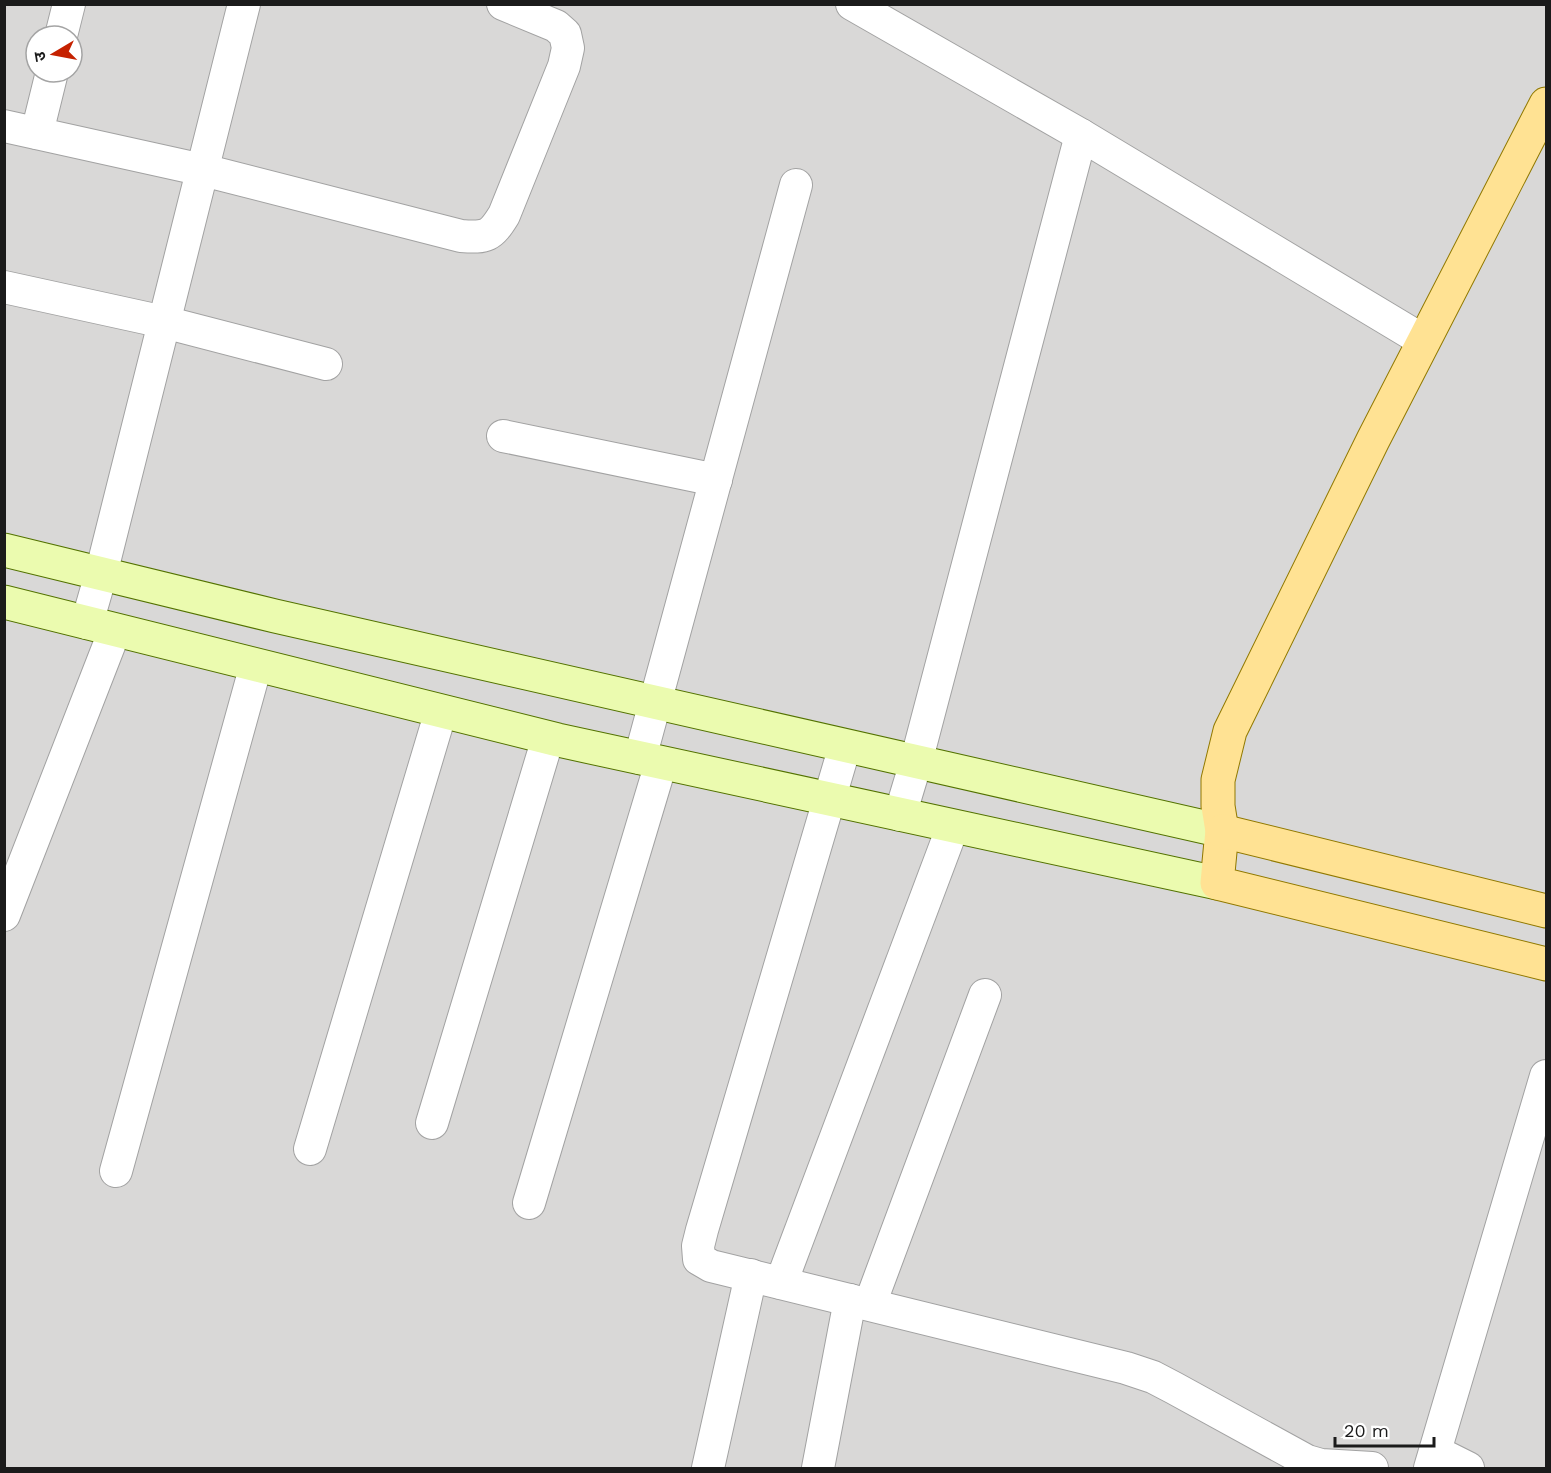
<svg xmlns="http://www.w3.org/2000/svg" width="1551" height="1473" font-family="'Work Sans','Noto Sans Devanagari',sans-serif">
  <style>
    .residential { fill: #d9d8d7; fill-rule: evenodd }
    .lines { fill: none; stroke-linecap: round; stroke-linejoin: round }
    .street-casing { stroke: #a2a2a2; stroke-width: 34 }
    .secondary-casing { stroke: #537201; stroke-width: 35 }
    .primary-casing { stroke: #917900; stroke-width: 35 }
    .street { stroke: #fff; stroke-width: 32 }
    .secondary { stroke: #ebfbaf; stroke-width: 33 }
    .primary { stroke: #ffe293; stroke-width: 33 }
  </style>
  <rect width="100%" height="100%" fill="#edebdf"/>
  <!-- residential -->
  <path class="residential" d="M5 5H1546V1468H5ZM36 36H72V72H36Z"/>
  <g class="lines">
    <!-- street casing -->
    <g class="street-casing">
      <g id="street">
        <path d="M852 4 1081 135 1424 341"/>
        <path d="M61 36 69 4"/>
        <path d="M4 126 203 170 461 236C487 238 491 236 504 215L564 66 568 48 565 34 556 26 503 4"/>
        <path d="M37 133 52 72"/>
        <path d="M4 287 164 322 326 364"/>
        <path d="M503 436 716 480"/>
        <path d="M87 623 101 574 244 4"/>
        <path d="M845 746 702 1230 698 1246 699 1259 711 1266 1126 1368 1153 1377 1174 1388 1307 1461 1321 1465 1372 1468"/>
        <path d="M640 758 796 185"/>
        <path d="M900 815 916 762 1081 135"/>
        <path d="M4 915 115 630"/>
        <path d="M432 1123 548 738"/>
        <path d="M310 1149 441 711"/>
        <path d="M116 1171 256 665"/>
        <path d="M529 1203 661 763"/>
        <path d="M781 1283 953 826"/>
        <path d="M870 1304 985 995"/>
        <path d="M1436 1452 1468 1468"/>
        <path d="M708 1468 751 1275"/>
        <path d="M818 1468 850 1300"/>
        <path d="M1430 1468 1546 1076"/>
      </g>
    </g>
    <!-- secondary casing -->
    <g class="secondary-casing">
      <g id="secondary">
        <path d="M4 550 275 616 1222 831"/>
        <path d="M4 602 558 740 1217 883"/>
      </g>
    </g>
    <!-- primary casing -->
    <g class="primary-casing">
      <g id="primary">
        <path d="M1546 104 1373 440 1230 731 1218 780V806L1222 831 1217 883 1546 964"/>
        <path d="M1222 831 1546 911"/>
      </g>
    </g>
    <!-- street -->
    <use href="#street" class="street"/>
    <!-- secondary -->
    <use href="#secondary" class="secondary"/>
    <!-- primary -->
    <use href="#primary" class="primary"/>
  </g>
  <!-- border -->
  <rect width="1551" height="1473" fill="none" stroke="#1b1b1b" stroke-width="12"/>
  <!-- north arrow -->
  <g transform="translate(54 54) rotate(260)"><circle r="28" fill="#ffffff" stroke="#a4a4a4" stroke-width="1.5"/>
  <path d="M0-4.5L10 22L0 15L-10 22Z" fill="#c52100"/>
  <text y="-9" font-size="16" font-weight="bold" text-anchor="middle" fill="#1b1b1b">उ</text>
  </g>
  <!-- scale -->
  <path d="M1335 1437v9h99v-9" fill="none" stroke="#1b1b1b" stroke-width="3"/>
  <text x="1344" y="1437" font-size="18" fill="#1b1b1b" stroke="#ffffff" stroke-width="4.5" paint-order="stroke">20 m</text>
</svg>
